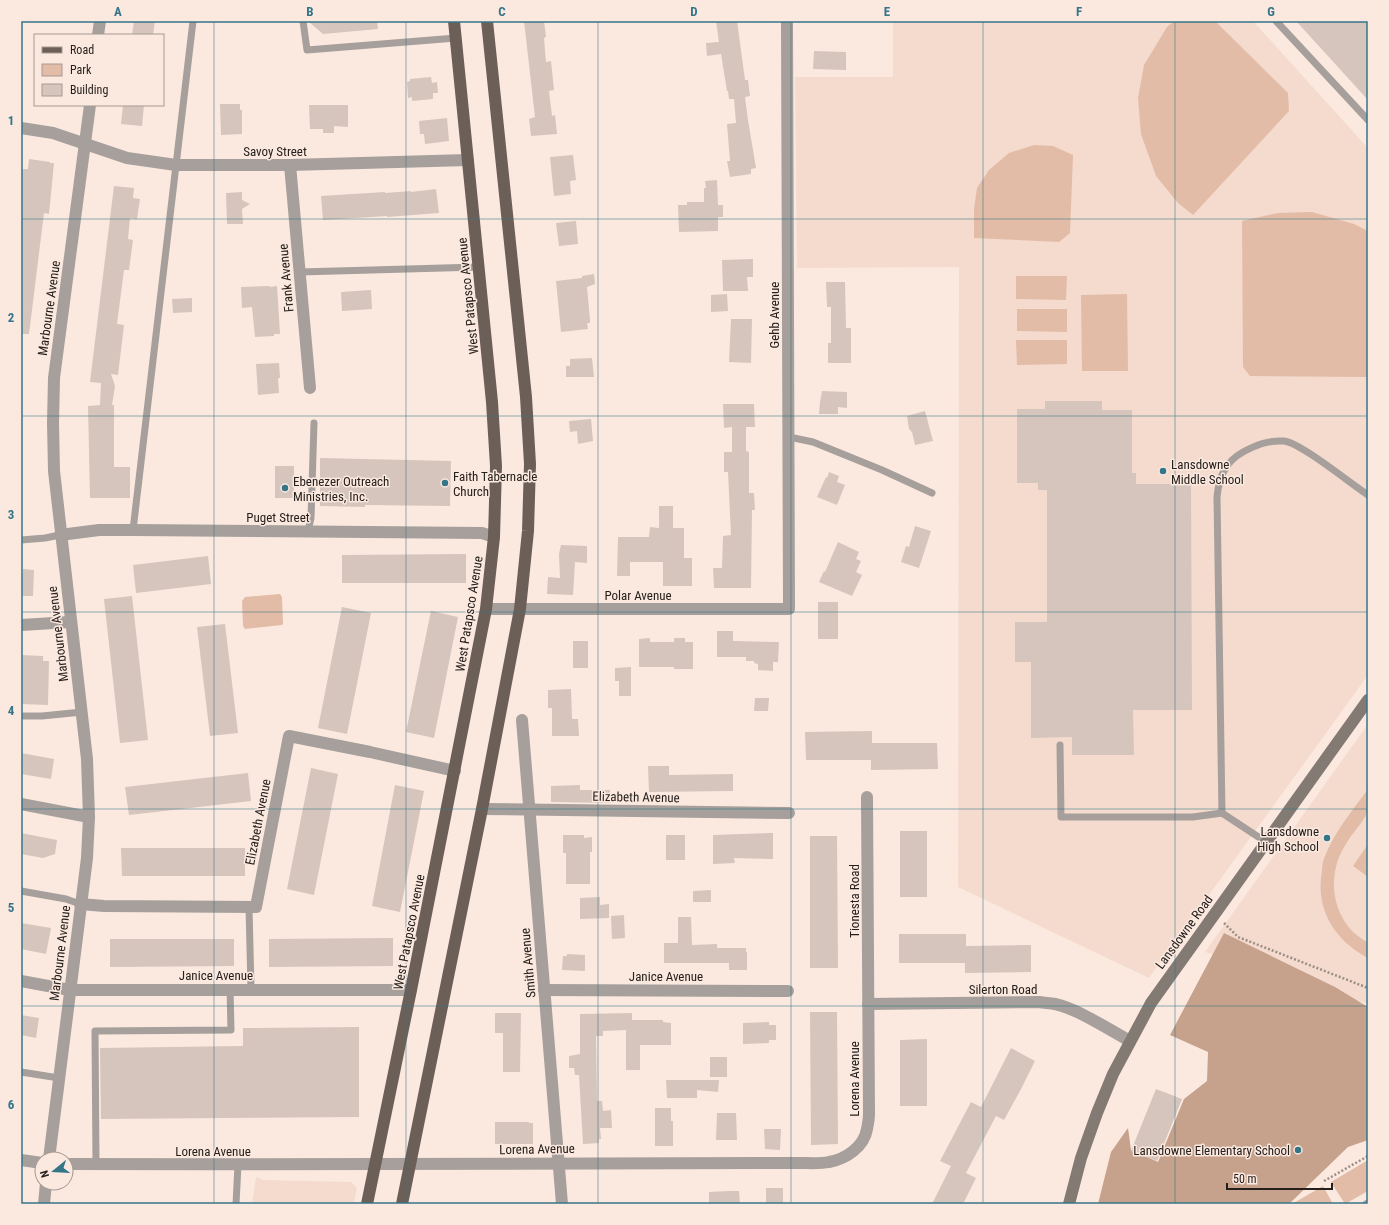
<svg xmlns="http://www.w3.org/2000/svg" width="1389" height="1225" font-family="'Roboto Condensed',sans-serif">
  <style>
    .built { fill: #f4dbce }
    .green { fill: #e2bca7 }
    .forest { fill: #c6a18b }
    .building { fill: #d6c5bc }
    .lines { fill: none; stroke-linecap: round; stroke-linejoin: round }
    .path { stroke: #9b8e87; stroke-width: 2.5; stroke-dasharray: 2 2; stroke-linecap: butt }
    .lane { stroke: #a69f9b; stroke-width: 7 }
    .street { stroke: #a69f9b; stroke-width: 12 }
    .secondary { stroke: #847a74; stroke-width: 12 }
    .primary { stroke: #6c5f58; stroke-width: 12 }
    .grid { fill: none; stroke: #347588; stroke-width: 1; stroke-opacity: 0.55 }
    .poi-dot { fill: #347588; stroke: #fbe9e0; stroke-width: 1.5 }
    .labels { text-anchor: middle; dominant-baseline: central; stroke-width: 3; stroke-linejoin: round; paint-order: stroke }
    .street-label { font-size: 13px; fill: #26201c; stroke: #fbe9e0 }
    .poi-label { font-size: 13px; fill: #26201c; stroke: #fbe9e0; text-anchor: start }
    .neatline { fill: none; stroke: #347588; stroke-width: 1.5 }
    .grid-label { font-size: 13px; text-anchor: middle; font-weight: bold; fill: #347588 }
  </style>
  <rect width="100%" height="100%" fill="#fbe9e0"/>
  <!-- built -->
  <g class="built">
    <path d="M893 21H1253L1368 148V675L1149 978 958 887 959 267 797 268 795 77H893Z"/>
    <path d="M1368 724V1004L1205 952Z"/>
    <path d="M256 1177 263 1180 351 1182 357 1188 354 1204H252Z"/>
  </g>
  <!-- green -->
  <g class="green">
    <path d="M1174 21H1215L1288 93 1289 111 1193 215 1178 203 1156 176 1141 134 1138 98 1144 65 1167 27Z"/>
    <path d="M1034 145 1053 146 1073 155 1070 233 1059 242 974 238V209L977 188 989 170 1009 153Z"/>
    <path d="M1312 212 1354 224 1368 231V377L1250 376 1243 367 1242 221 1278 213Z"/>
    <path d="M1016 276H1067L1066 300 1016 299Z"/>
    <path d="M1127 294 1128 371H1082L1081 295Z"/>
    <path d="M1017 309H1067V332L1017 331Z"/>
    <path d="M1016 340H1067V364L1017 365Z"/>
    <path d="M280 594 282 597 283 624 282 625 245 629 243 626 242 601 245 597Z"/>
    <path d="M1368 789C1368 796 1370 808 1367 813 1362 824 1352 833 1346 844 1328 871 1330 908 1353 932 1357 936 1363 939 1368 943V958C1334 940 1315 909 1322 871 1322 866 1323 860 1325 856 1335 831 1353 810 1368 789Z"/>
    <path d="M1368 844V877L1353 866Z"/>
    <path d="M1368 1160V1191L1345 1204 1331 1182Z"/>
    <path d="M1323 1186 1333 1204H1292Z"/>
  </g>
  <!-- forest -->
  <path class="forest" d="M1224 933 1335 987 1368 1007V1140L1348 1147 1289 1204H1098L1111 1152 1128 1128 1131 1150 1158 1162 1184 1099 1207 1081 1208 1052 1170 1035Z"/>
  <!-- building -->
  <g class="building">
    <path d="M134 21H155L153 35H132Z"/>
    <path d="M308 21H377L378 29 323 34Z"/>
    <path d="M524 21H544L546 37 544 38 546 62 551 61 554 90 549 91 552 116 555 115 557 134 531 136 529 119 535 117Z"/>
    <path d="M716 21H737L745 80H748L750 96 745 97 748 120 756 168 751 169V174L730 177 727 161H730L727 124 736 123 734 99H729L728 91H727L721 54 707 56 706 43 719 42Z"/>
    <path d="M1296 21H1368V100Z"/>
    <path d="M814 51 846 52V70L813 69Z"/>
    <path d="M431 77 432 83 437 82 438 93H433V99L412 101V97L408 98 407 82 410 81V79Z"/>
    <path d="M220 104H240V110H242V134L221 135Z"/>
    <path d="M123 105H144L142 126 121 124Z"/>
    <path d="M309 105H348V127L334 126V133H323V129H310Z"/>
    <path d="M447 118 449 141 425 144 424 134H420L419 121Z"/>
    <path d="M573 155 576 180 570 181 571 194 554 196 550 157Z"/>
    <path d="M29 159 50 162V163H54L49 214 44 213 29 334H21V178L22 169H28Z"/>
    <path d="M717 180 718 205H723V217H718V231L679 232 678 205H687V202H704V188H706L705 181Z"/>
    <path d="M114 186 134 188 133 198 140 199 137 219 130 218 128 239 133 240 129 270H124L121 293 117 324 124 325 118 375 111 374 115 386 112 405H114V467H130V498H90L88 406 100 405 101 383 90 382Z"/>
    <path d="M436 189 439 213 387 217V216L323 220 321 196 385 192V193L411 191V192Z"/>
    <path d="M242 192V200L250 204 242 209 243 224H227L226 193Z"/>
    <path d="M576 221 578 244 559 246 556 223Z"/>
    <path d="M753 259V277H747L748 291H723L722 260Z"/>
    <path d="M594 274 595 284 587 287 590 320V323H587L588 329 561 332 556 281 582 278V276Z"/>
    <path d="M826 282H845L846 328H851V363H828V343H831V307H827Z"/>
    <path d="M270 286V287L277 286 280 334H274V336L255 337 252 307 242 308 241 287Z"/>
    <path d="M371 290 372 309 342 311 341 292Z"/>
    <path d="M727 294 728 311 711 312V295Z"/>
    <path d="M192 298V312L173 313 172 299Z"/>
    <path d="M731 319H752L751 363 729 362Z"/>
    <path d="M592 358 594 377H566V366H570V359Z"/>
    <path d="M279 363 280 378H278L279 393 258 395 256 364Z"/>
    <path d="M822 391 847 392V408L838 407V414H819L820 402Z"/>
    <path d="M1045 401H1102V410H1132V473H1136V484H1191L1192 710H1133L1134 755H1072V737L1031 738V662H1015V622H1047V490H1038V483H1017V409H1045Z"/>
    <path d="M723 404H754L755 427H746V451L749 452V493H754L755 510H752L751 588H714L713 568H722L723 536 731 535 728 472H724V452H732V427L724 428Z"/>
    <path d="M925 411 933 441 915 445 912 432 909 429 907 416Z"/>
    <path d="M591 419 593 441 578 444 577 431 570 432 569 421Z"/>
    <path d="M320 458 451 461 450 506 365 505V507L320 506Z"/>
    <rect x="275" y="466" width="19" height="32"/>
    <path d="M829 472 839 476 837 482 845 485 837 505 817 497 826 477 827 478Z"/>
    <path d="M659 506H673V528H684V558H692V586H663V562H630V576H617L618 537H649L650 527 659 528Z"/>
    <path d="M915 526 931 531 919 568 901 562 906 546 909 547Z"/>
    <path d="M838 542 859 552 856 559 861 561 856 572 862 575 852 596 819 582 824 571 825 572Z"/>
    <path d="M561 545 587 546V563L575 562 573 595 547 594 548 577 560 578 559 554Z"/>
    <path d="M466 554V583H342V555Z"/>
    <path d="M208 556 211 584 136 593 133 565Z"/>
    <path d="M23 569 34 570 33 596H21V574H23Z"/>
    <path d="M132 596 148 740 120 743 104 599Z"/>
    <rect x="818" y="602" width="20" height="37"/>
    <path d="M342 607 371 613 347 734 318 728Z"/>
    <path d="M431 611 458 617 434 738 406 732Z"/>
    <path d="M225 624 238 733 210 736 197 627Z"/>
    <path d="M717 631H733V641L779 642 778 662H773V671L758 670V664L754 663V661H746V657H717Z"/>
    <path d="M650 638V642H674V638H685V642H693V669H674V667H639V639Z"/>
    <rect x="573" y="641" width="15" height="27"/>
    <path d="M21 655 43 656V661H49L48 705 21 704Z"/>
    <path d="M631 667V696H619V681H615V668Z"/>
    <path d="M571 689 572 719H578L579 736H552V708H548V690Z"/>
    <path d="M755 698H769L768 711H754Z"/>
    <path d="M872 731V743H937L938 769 871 770V760H806L805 732Z"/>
    <path d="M21 753 54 759 51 779 21 774Z"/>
    <path d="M648 766H669V775L733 774V791L649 792Z"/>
    <path d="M311 768 338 774 314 895 287 889Z"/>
    <path d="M248 773 251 801 129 815 125 787Z"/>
    <path d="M395 785 424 791 400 912 372 906Z"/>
    <path d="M580 785V790H610V803L551 802V786Z"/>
    <rect x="900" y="831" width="27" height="66"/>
    <path d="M21 833 57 840 55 854 43 858 21 854Z"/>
    <path d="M773 833V859L734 858 735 863 713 864V835Z"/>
    <path d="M563 835H584V838L592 837V852H590V884H566V853H563Z"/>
    <rect x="666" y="835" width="19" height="25"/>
    <path d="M810 836H837L838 968H810Z"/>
    <path d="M121 848H245V876H122Z"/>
    <path d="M711 890V902H693V891Z"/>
    <path d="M600 897V905L609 904V918L580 919V898Z"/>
    <path d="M624 915 625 938 612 939 611 916Z"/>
    <path d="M678 917H691L692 945 717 944V948H746V952H747V970H729V963H664V943H678Z"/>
    <path d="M21 923 51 928 46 954 21 949Z"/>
    <path d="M899 934H966V946L1031 945V972L965 973V963H899Z"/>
    <path d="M393 938V966L269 967V939Z"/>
    <path d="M110 939H234V966L110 967Z"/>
    <path d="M567 954 585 955V971L562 970 563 956H567Z"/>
    <path d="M810 1012H837L838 1144 811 1145Z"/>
    <path d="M495 1013H521L520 1072H503V1033H495Z"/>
    <path d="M632 1013V1020H663V1022L671 1023V1045H640V1070H626V1030L603 1031V1036H596L597 1101H602L603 1111 611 1110 612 1128H600L601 1139H599V1143L583 1144 579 1075H575L574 1068H569V1056L580 1054V1014Z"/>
    <path d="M21 1015 39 1018 36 1038 21 1035Z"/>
    <path d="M769 1022V1025H776V1040H769V1043L743 1044V1023Z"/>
    <path d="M359 1027V1117L101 1119 100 1048 243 1046V1028Z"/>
    <path d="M927 1039V1106H900V1040Z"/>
    <path d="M1011 1048 1035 1061 1021 1089 1004 1120 996 1116 966 1173 976 1178 963 1204H932L951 1166 940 1161 971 1102 981 1107Z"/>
    <rect x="710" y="1057" width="17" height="20"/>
    <path d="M666 1080H719L718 1092 697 1090V1098H667Z"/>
    <path d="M1156 1089 1182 1099 1157 1161 1131 1151Z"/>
    <path d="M655 1108H671V1121H673V1146H655Z"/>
    <path d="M717 1113H736L737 1140H716Z"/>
    <path d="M495 1122H529V1123H533V1144H495Z"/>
    <path d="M764 1129H781L780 1150 765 1149Z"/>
    <rect x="766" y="1188" width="17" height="16"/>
    <path d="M729 1191H739L740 1204H709V1192Z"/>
  </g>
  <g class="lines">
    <!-- path -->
    <g class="path">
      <path d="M1224 923 1238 937 1368 988"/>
      <path d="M1324 1181 1368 1156"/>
    </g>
    <!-- lane -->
    <g class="lane">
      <path d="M303 21 307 50 456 38"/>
      <path d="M1276 21 1368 120"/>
      <path d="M300 272 479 267"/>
      <path d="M789 437 813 442 882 470 932 493"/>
      <path d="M133 530 193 21"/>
      <path d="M308 531 311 518 314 423"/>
      <path d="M21 540 45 538 60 535"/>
      <path d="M21 716H42L82 712"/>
      <path d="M1060 745 1061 817H1193L1222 813"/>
      <path d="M1266 842 1222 813 1217 497C1219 477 1225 462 1243 452 1256 445 1268 440 1284 441 1301 443 1351 484 1368 495"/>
      <path d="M21 891 66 899 80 904"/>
      <path d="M249 907 251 989"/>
      <path d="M21 1072 59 1078"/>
      <path d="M96 1164 95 1031 231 1030 230 989"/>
      <path d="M236 1204 238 1165"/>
      <path d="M1366 1204 1368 1203"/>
    </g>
    <!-- street -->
    <g class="street">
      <path d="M98 35 100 21"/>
      <path d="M21 128 53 133 127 158 176 165H290L468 160"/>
      <path d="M290 165 310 388"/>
      <path d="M60 535 99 530H133L482 533 494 537"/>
      <path d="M486 609H789L787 21"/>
      <path d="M21 625 70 622"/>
      <path d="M522 720 562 1204"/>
      <path d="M21 804 89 817"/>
      <path d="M482 809 789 813"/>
      <path d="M80 904 104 906 256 907 289 736 370 752 455 771"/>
      <path d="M21 981 70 990H411"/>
      <path d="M544 990 788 991"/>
      <path d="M868 1004 1039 1002C1044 1003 1050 1003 1055 1004 1078 1009 1108 1029 1130 1041"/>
      <path d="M49 1159 87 858 89 817 87 759 54 471 53 423 54 378 90 105"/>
      <path d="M21 1160 42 1163"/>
      <path d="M66 1164C310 1165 554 1163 798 1163 808 1163 820 1164 829 1162 846 1159 864 1147 867 1129 868 1124 869 1119 869 1114L867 797"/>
      <path d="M44 1204 46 1183"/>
    </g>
    <!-- secondary -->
    <path class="secondary" d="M1069 1204 1081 1158 1097 1113 1113 1074 1151 1003 1368 700"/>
    <!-- primary -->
    <g class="primary">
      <path d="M367 1204 411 990 486 609 494 537 496 466 492 402 454 21"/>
      <path d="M402 1204 482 809 520 609 528 531 530 464 526 397 487 21"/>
    </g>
  </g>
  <!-- grid -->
  <path class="grid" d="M214 21V1204M406 21V1204M598 21V1204M791 21V1204M983 21V1204M1175 21V1204M21 219H1368M21 416H1368M21 612H1368M21 809H1368M21 1006H1368"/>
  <!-- markers -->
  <g class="poi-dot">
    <circle cx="1163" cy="471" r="4"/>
    <circle cx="445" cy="483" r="4"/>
    <circle cx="285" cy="488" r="4"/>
    <circle cx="1327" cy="838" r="4"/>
    <circle cx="1298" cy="1150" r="4"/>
  </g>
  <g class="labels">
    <!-- street labels -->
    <g class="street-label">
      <text x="275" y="151">Savoy Street</text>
      <text transform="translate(286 278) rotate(-95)">Frank Avenue</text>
      <text transform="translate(468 296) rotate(-96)">West Patapsco Avenue</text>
      <text transform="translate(49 308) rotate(-82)">Marbourne Avenue</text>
      <text transform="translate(774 315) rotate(-90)">Gehb Avenue</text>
      <text x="278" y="517">Puget Street</text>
      <text x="638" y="595">Polar Avenue</text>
      <text transform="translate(469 614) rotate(-81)">West Patapsco Avenue</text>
      <text transform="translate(58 634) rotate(-97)">Marbourne Avenue</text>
      <text transform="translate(636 797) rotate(1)">Elizabeth Avenue</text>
      <text transform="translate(258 822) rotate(-79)">Elizabeth Avenue</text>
      <text transform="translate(854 901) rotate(-90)">Tionesta Road</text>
      <text transform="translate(409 932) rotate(-79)">West Patapsco Avenue</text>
      <text transform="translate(1184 932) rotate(-54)">Lansdowne Road</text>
      <text transform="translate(60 953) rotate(-83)">Marbourne Avenue</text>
      <text transform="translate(528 963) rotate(-95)">Smith Avenue</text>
      <text x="216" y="975">Janice Avenue</text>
      <text x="666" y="976">Janice Avenue</text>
      <text x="1003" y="989">Silerton Road</text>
      <text transform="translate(854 1079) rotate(-90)">Lorena Avenue</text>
      <text transform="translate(537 1149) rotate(-1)">Lorena Avenue</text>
      <text x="213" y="1151">Lorena Avenue</text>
    </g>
    <!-- poi labels -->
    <g class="poi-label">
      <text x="1171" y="464">Lansdowne<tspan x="1171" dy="15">Middle School</tspan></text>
      <text x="453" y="476">Faith Tabernacle<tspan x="453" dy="15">Church</tspan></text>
      <text x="293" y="481">Ebenezer Outreach<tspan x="293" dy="15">Ministries, Inc.</tspan></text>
      <text x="1319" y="831" text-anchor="end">Lansdowne<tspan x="1319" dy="15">High School</tspan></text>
      <text x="1290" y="1150" text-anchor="end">Lansdowne Elementary School</text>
    </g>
  </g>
  <!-- border -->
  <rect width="1389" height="1225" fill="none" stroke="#fbe9e0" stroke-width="44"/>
  <!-- legend -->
  <rect x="34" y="34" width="130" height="72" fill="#fbe9e0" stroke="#a69992"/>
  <rect x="42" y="47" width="20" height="6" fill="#6c5f58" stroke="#a69992"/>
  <text x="70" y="54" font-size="12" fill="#26201c">Road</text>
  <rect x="42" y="64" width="20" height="12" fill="#e2bca7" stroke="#a69992"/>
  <text x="70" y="74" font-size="12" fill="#26201c">Park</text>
  <rect x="42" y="84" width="20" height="12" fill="#d6c5bc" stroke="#a69992"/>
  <text x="70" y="94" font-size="12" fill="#26201c">Building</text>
  <!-- north arrow -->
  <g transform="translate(54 1171) rotate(252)"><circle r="19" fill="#fbe9e0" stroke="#a69992"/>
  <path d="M0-3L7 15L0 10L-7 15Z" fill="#347588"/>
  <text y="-6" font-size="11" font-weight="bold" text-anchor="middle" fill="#26201c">N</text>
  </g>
  <!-- scale -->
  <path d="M1227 1183v6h105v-6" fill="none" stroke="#26201c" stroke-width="2"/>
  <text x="1233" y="1183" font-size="12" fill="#26201c" stroke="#fbe9e0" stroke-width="3" paint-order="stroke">50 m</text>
  <rect x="22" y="22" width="1345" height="1181" class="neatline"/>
  <g class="grid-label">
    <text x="118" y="16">A</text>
    <text x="310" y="16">B</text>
    <text x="502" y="16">C</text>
    <text x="694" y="16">D</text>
    <text x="887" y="16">E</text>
    <text x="1079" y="16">F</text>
    <text x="1271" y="16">G</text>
    <text x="11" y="125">1</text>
    <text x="11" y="322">2</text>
    <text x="11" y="519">3</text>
    <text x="11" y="715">4</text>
    <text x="11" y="912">5</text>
    <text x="11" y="1109">6</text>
  </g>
</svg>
